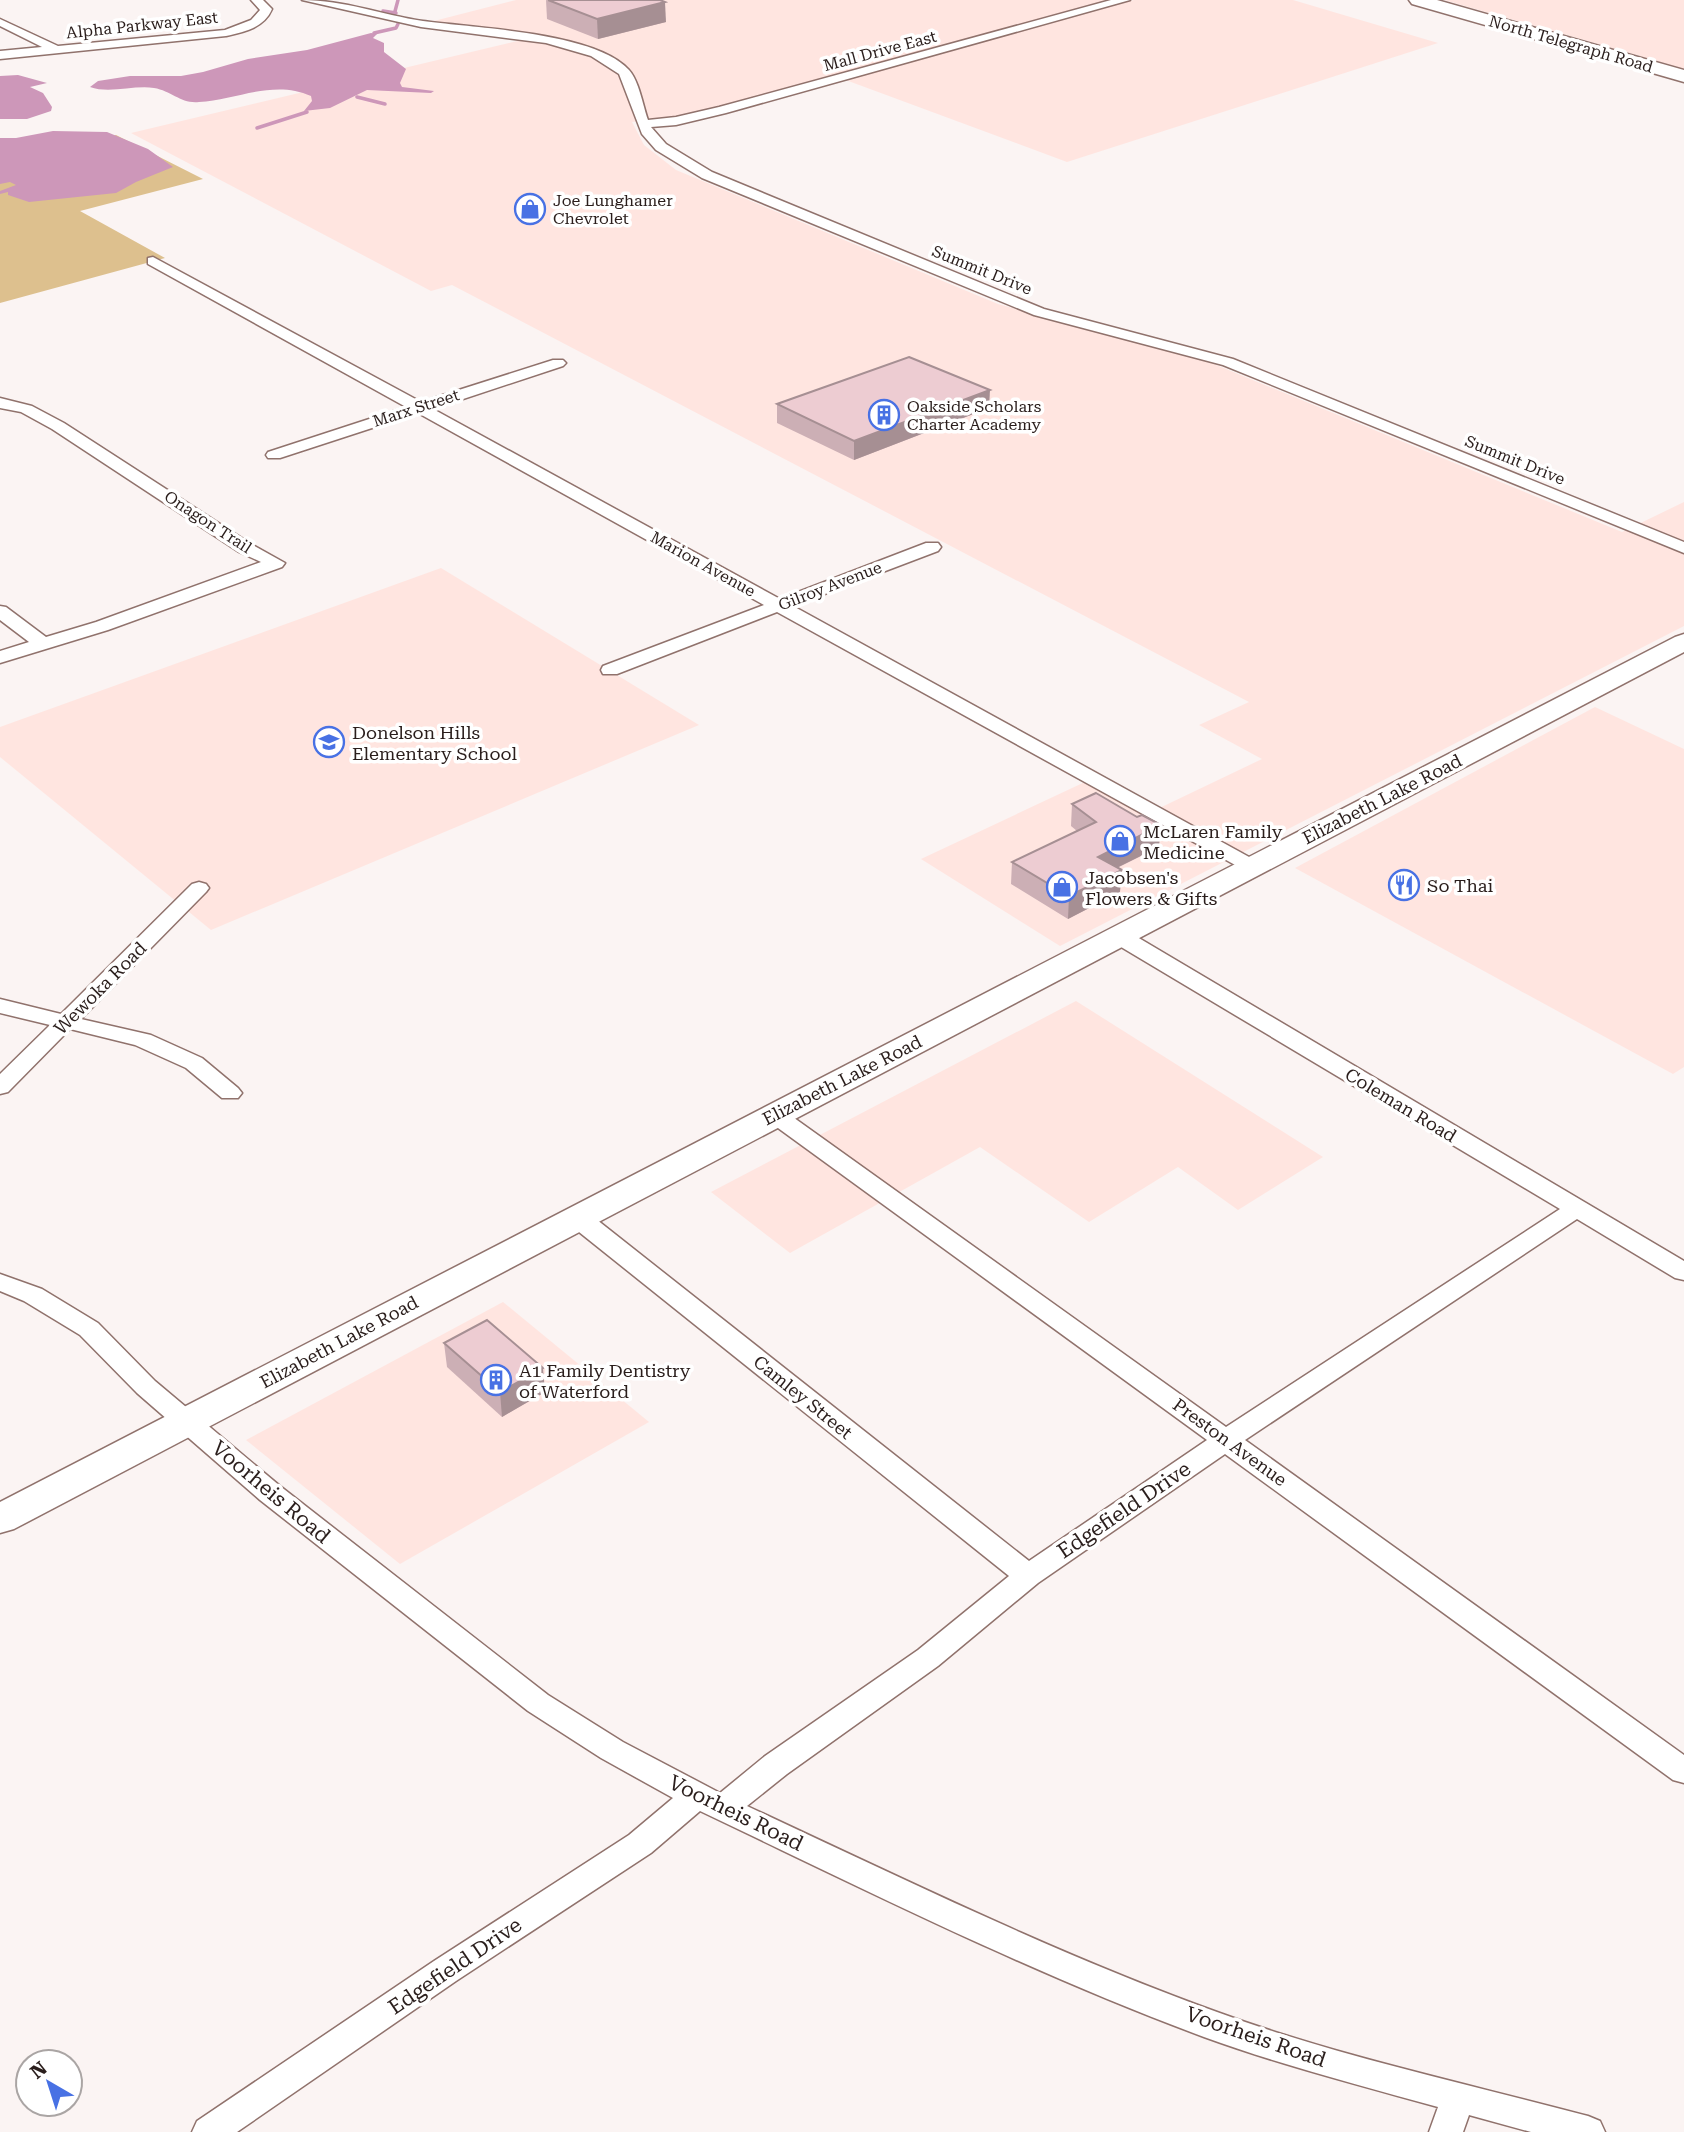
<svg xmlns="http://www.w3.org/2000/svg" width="1684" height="2132" font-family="'Roboto Serif',serif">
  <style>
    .built { fill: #ffe5e0 }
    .green { fill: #ddc08e }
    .water { fill: #cd97b9 }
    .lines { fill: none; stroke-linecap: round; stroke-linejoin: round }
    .stream { stroke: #cd97b9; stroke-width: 3.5 }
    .street-casing { stroke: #90726c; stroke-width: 3 }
    .secondary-casing { stroke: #90726c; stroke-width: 3 }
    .primary-casing { stroke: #90726c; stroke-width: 3 }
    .street { fill: #fff; fill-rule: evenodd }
    .secondary { fill: #fff; fill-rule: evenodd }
    .primary { fill: #fff; fill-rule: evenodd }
    .wall { fill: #ccafb5 }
    .shaded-wall { fill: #a68f93 }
    .building { fill: #edccd2; stroke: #a68f93; stroke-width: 2 }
    .labels { text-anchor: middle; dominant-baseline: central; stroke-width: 7; stroke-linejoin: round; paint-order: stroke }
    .far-street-label { font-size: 16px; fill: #2a1e1c; stroke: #fff }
    .far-poi-label { font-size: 16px; fill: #2a1e1c; stroke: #fff; text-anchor: start }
    .poi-label { font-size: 18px; fill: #2a1e1c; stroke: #fff; text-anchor: start }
    .street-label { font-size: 18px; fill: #2a1e1c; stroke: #fff }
    .near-street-label { font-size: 21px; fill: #2a1e1c; stroke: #fff }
  </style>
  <rect width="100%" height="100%" fill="#fbf4f3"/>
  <!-- built -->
  <g class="built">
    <path d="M516 0H1108L687 115 632 122 644 145 676 170 998 304 1214 364 1622 532 1684 502V626L1060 946 921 859 1087 781 1147 814 1262 759 1199 725 1249 702 452 285 431 291 131 133 538 36 430 22Z"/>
    <path d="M1134 0H1293L1438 43 1067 162 843 79Z"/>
    <path d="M1444 0H1684V71L1640 56Z"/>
    <path d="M441 568 699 725 211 930 0 757V727Z"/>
    <path d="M1595 707 1684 749V1067L1673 1074 1295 868Z"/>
    <path d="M1076 1001 1323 1157 1238 1210 1178 1167 1089 1222 980 1147 790 1253 711 1192Z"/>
    <path d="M503 1302 649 1422 400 1564 246 1440Z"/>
  </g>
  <!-- green -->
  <path class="green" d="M116 135 203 179 80 211 165 258 0 303V164Z"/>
  <!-- water -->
  <g class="water">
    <path d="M371 33 377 34 373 38 384 43V52L406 69 400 83 402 87 434 91 431 93 367 90 330 108 304 111 312 101 311 96C274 79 236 100 199 102 181 104 172 91 154 88 134 85 109 94 90 87L98 81 130 76H181L203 72 248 59 307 50Z"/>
    <path d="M18 75 47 83 30 87 43 93 52 107 51 111 27 119H0V76Z"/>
    <path d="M53 131 107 132 148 149 173 167 136 182 116 193 29 202 8 195V192L0 194V191L16 185 10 182 0 184V138H16Z"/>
  </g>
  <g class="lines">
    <!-- stream -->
    <g class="stream">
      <path d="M383 11 396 13"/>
      <path d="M394 15 398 0"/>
      <path d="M374 33 396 28 398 24"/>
      <path d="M357 97 385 104"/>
      <path d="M257 128 307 112"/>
    </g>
    <!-- street casing -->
    <g class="street-casing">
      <g id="street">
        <path d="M251 0H263L272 9C264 28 244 32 226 36L0 59V51L42 47 0 26V19L58 46 225 30 251 20 260 10Z"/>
        <path d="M302 0C344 0 383 15 423 21 473 28 596 32 629 70 639 81 643 106 648 120L676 117 719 107 1111 0H1130L726 113 676 125 651 127 666 144 712 172 1044 309 1233 359 1684 542V553L1223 365 1034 315 702 178 656 150 642 134 619 74 591 56 546 43 421 27Z"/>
        <path d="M153 257 421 402 553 360H563L566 363 563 366 433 409 780 599 926 543H938L941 547 938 551 793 606 1260 863 1263 867 1260 871H1246L777 612 617 674H603L601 670 603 666 764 605 418 413 280 458H268L266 455 268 452 406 407 148 264V258Z"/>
        <path d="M0 398 32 406 64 423 251 544 285 563 282 567 108 630 0 663V651L29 642 0 620V606L6 607 46 637 96 622 261 562 239 552 52 429 21 412 0 408Z"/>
        <path d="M199 882 206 884 209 888 206 892 81 1019 151 1035 202 1058 238 1088 242 1093 238 1098H222L186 1068 135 1045 70 1029 8 1092 0 1094V1074L50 1025 0 1013V999L61 1014 192 884Z"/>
        <path d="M1119 930 1127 931 1684 1261V1280L1675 1278 1577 1219 1245 1440 1684 1755V1783L1673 1780 1225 1454 1038 1583 938 1666 787 1774 747 1806C902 1878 1056 1954 1217 2012 1337 2056 1464 2083 1588 2116L1600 2121 1605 2132H1531L1469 2115 1463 2132H1429L1438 2107C1359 2085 1281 2065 1204 2037 1031 1973 866 1890 700 1811L651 1853 456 1981 237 2132H192L197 2121 434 1961 629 1835 673 1798 601 1758 528 1711 260 1500 137 1393 80 1335 24 1301 0 1291V1274L42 1289 98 1323 155 1381 280 1486 548 1695 623 1742 720 1793 765 1756 918 1650 1009 1576 569 1224 566 1218 569 1212 578 1210 587 1212 1029 1561 1207 1440 767 1120 763 1115 767 1110H783L1226 1427 1560 1209 1111 941 1108 936 1111 931Z"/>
      </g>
    </g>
    <!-- secondary casing -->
    <g class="secondary-casing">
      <path id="secondary" d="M1684 634V652L14 1529 0 1533V1502L1675 637Z"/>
    </g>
    <!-- primary casing -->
    <g class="primary-casing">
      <path id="primary" d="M1409 0H1437L1684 70V82L1412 4Z"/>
    </g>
    <!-- street -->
    <use href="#street" class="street"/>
    <!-- secondary -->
    <use href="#secondary" class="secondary"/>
    <!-- primary -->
    <use href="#primary" class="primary"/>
  </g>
  <!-- wall -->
  <g class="wall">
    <path d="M546 0 666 22 598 39 547 19Z"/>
    <path d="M777 404 989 408 854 460 777 423Z"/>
    <path d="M1072 804 1159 847 1117 868 1120 892 1068 919 1011 884 1012 862 1077 831 1071 826Z"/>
    <path d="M444 1343 545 1392 502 1417 447 1367Z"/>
  </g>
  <!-- shaded-wall -->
  <g class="shaded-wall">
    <path d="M665 2 666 22 598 39 597 19Z"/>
    <path d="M990 390 989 408 854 460V441Z"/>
    <path d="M1161 825 1159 847 1096 878 1098 857Z"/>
    <path d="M1122 870 1120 892 1068 919 1069 896Z"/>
    <path d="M543 1368 545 1392 502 1417 500 1392Z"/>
  </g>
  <!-- building -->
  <g class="building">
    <path d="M548 0H660L665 2 597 19Z"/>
    <path d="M909 357 990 390 854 441 777 404Z"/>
    <path d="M1096 793 1137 817 1142 815 1161 825 1098 857 1122 870 1069 896 1012 862 1096 822 1072 804Z"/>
    <path d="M487 1320 543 1368 500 1392 444 1343Z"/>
  </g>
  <!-- icons -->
  <defs>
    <g id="shop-ring" transform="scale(1.575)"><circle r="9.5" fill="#fff" stroke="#4871e4" stroke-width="1.5"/><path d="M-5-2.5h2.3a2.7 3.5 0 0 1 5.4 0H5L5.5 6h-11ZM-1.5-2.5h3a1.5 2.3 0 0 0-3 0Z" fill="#4871e4"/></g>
    <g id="building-ring" transform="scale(1.575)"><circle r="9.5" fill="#fff" stroke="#4871e4" stroke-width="1.5"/><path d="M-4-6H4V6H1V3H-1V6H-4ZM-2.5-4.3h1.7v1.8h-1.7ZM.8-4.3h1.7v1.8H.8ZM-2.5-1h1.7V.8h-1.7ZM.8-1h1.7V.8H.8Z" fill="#4871e4"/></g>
    <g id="school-ring" transform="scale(1.575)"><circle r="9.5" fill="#fff" stroke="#4871e4" stroke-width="1.5"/><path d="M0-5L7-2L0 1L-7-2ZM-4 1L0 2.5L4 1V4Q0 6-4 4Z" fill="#4871e4"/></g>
    <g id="restaurant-ring" transform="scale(1.575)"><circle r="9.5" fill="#fff" stroke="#4871e4" stroke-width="1.5"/><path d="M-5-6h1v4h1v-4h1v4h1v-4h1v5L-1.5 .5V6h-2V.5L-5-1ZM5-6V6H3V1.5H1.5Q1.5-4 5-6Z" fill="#4871e4"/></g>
  </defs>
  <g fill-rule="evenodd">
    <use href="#shop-ring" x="530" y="209"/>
    <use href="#building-ring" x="884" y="415"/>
    <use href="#school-ring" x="329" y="742"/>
    <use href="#shop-ring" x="1120" y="841"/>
    <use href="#restaurant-ring" x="1404" y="885"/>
    <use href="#shop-ring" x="1062" y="887"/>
    <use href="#building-ring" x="496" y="1380"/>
  </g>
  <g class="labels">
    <!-- far-street labels -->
    <g class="far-street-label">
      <text transform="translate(142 25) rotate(-6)">Alpha Parkway East</text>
      <text transform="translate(1571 44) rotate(16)">North Telegraph Road</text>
      <text transform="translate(880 51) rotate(-15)">Mall Drive East</text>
      <text transform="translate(982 270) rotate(22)">Summit Drive</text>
      <text transform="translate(416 408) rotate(-18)">Marx Street</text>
      <text transform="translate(1515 460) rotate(22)">Summit Drive</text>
      <text transform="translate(208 522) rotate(33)">Onagon Trail</text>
      <text transform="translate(703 564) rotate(29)">Marion Avenue</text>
      <text transform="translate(830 586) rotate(-21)">Gilroy Avenue</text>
    </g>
    <!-- far-poi labels -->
    <g class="far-poi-label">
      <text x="553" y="200">Joe Lunghamer<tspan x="553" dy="18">Chevrolet</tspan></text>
      <text x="907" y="406">Oakside Scholars<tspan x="907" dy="18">Charter Academy</tspan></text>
    </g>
    <!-- poi labels -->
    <g class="poi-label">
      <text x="352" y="732">Donelson Hills<tspan x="352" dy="21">Elementary School</tspan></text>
      <text x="1143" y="831">McLaren Family<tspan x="1143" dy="21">Medicine</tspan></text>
      <text x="1085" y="877">Jacobsen's<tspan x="1085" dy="21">Flowers &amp; Gifts</tspan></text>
      <text x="1427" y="885">So Thai</text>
      <text x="519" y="1370">A1 Family Dentistry<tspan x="519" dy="21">of Waterford</tspan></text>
    </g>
    <!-- street labels -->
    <g class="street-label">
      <text transform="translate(1382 799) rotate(-27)">Elizabeth Lake Road</text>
      <text transform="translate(100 988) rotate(-45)">Wewoka Road</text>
      <text transform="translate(842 1080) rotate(-27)">Elizabeth Lake Road</text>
      <text transform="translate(1401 1105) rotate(31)">Coleman Road</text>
      <text transform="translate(339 1342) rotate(-28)">Elizabeth Lake Road</text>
      <text transform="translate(803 1397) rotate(39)">Camley Street</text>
      <text transform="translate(1230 1442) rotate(36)">Preston Avenue</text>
    </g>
    <!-- near-street labels -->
    <g class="near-street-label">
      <text transform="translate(271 1492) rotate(40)">Voorheis Road</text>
      <text transform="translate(1124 1510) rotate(-34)">Edgefield Drive</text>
      <text transform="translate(736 1813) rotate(26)">Voorheis Road</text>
      <text transform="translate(455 1966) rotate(-34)">Edgefield Drive</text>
      <text transform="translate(1256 2037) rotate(19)">Voorheis Road</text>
    </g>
  </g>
  <!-- north arrow -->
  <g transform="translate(49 2083) rotate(321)"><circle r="33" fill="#ffffff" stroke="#aaa5a4" stroke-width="2"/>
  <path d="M0-5L12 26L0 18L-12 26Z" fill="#4871e4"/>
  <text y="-10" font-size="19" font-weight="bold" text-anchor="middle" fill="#2a1e1c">N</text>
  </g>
</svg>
